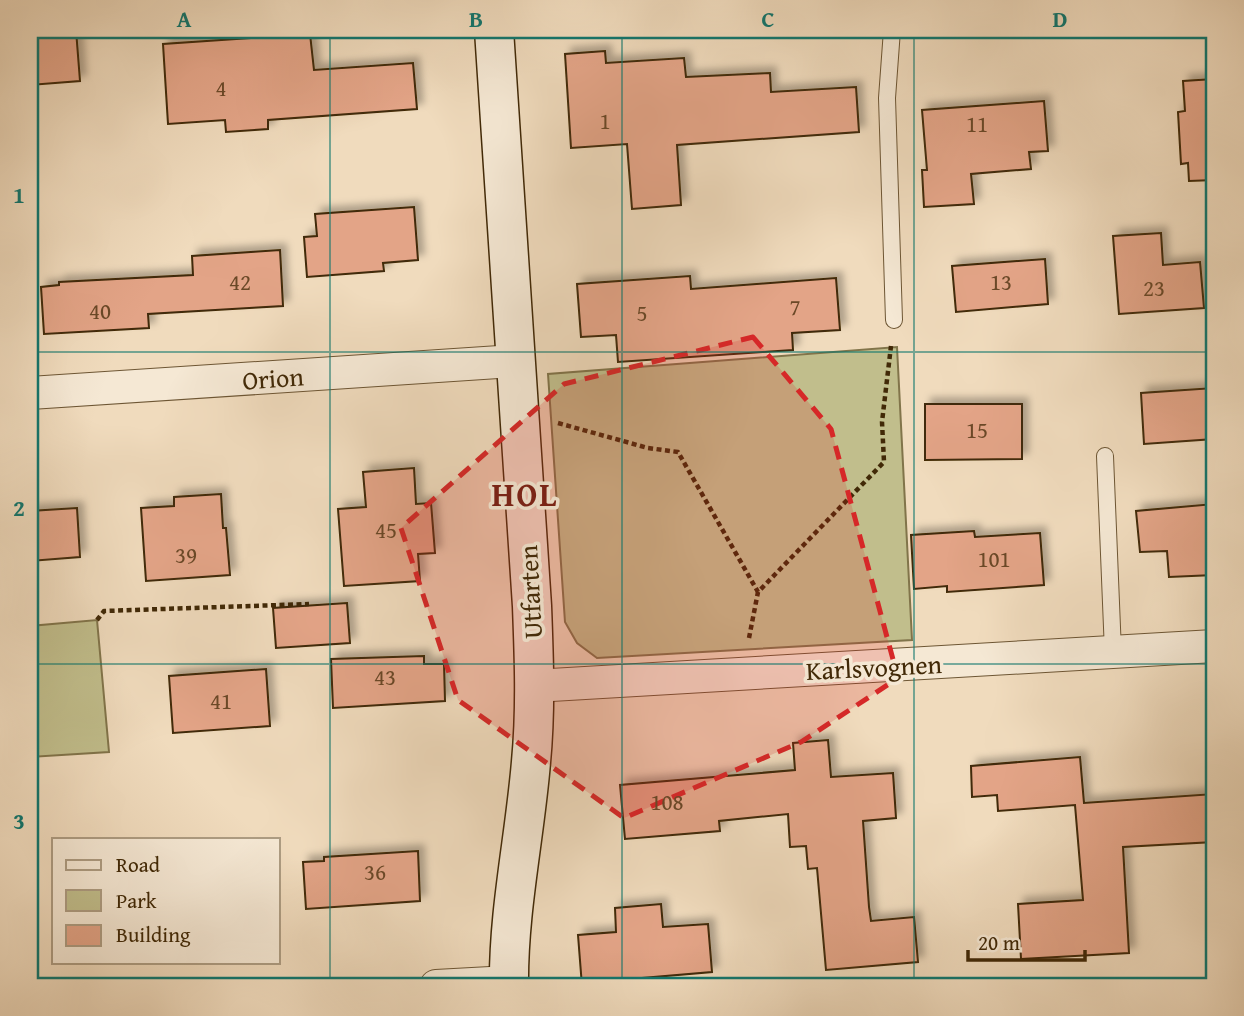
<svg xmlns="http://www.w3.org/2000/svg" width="1244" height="1016" font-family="'Gentium Book Plus',serif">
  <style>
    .green { fill: #c1be8c; stroke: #81744a; stroke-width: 2 }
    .building { fill: #e3a487; stroke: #412907; stroke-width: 2; filter: url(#shadow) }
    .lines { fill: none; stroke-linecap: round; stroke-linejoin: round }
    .service-casing { stroke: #6d5634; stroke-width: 18 }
    .minor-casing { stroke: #6d5634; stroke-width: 34 }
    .secondary-casing { stroke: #412907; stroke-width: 41 }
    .path { stroke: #412907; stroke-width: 4.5; stroke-dasharray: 5 3.5; stroke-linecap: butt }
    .service { stroke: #f5e8d4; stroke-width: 16 }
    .minor { stroke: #f5e8d4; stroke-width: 32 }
    .secondary { stroke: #f5e8d4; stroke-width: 38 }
    .marked { fill: #d62828; fill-opacity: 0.2; stroke: #d62828; stroke-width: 5; stroke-dasharray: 14 9; stroke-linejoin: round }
    .grid { fill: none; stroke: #0f766e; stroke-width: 2; stroke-opacity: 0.55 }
    .labels { text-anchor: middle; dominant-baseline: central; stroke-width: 7; stroke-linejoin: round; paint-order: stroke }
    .number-label { font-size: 23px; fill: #6a4827 }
    .street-label { font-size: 26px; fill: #412907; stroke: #f5e8d4 }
    .district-label { font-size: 33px; font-weight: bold; letter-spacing: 2px; fill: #7a1f14; stroke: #f5e8d4 }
    .neatline { fill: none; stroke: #0f766e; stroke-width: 2.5 }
    .grid-label { font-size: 23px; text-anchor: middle; font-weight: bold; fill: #0f766e }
  </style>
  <defs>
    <filter id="shadow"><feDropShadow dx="6" dy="-6" stdDeviation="3.5" flood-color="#0004"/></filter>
  </defs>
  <rect width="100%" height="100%" fill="#f0dbbd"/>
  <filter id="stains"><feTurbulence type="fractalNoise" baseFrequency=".00286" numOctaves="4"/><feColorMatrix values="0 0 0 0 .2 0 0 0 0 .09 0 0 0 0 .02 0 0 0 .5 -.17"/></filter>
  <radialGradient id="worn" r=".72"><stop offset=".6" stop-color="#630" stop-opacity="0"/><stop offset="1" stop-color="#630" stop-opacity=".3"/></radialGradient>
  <!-- green -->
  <g class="green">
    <path d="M897 347 912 640 597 658 577 643 565 622 548 374Z"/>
    <path d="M97 620 109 752 30 757V626Z"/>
  </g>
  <!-- building -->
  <g class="building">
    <path d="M47 30H76L80 81 30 85V31Z"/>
    <path d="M310 34 314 70 413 63 417 109 268 120V129L226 132 225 120 168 124 163 44Z"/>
    <path d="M605 51 606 63 684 58 686 77 770 73 771 92 856 87 859 132 677 145 681 205 632 209 627 144 571 148 565 54Z"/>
    <path d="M1214 79V180L1189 181 1188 163 1181 164 1178 112 1185 111 1183 81Z"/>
    <path d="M1044 101 1048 151 1029 152 1031 169 971 174 974 204 924 207 922 170H927L922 110Z"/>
    <path d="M414 207 418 260 383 263 384 271 307 277 304 237 317 236 315 214Z"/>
    <path d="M1161 233 1163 265 1200 262 1204 308 1119 314 1113 236Z"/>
    <path d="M280 250 283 306 148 314 149 328 44 334 41 287 59 285V282L193 275 192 256Z"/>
    <path d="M1045 259 1048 304 956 312 952 266Z"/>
    <path d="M690 276 691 289 836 278 840 330 792 333 793 350 618 362 616 335 581 337 577 284Z"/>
    <path d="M1214 388V439L1144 444 1141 393Z"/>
    <path d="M925 404H1022V459L925 460Z"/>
    <path d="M414 468 416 504 431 503 435 553 418 554 420 581 344 586 338 509 366 507 363 472Z"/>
    <path d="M221 494 223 528H226L230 575 146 581 141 508 174 506V497Z"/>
    <path d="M1214 504V575L1169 577 1167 551 1140 552 1136 511Z"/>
    <path d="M77 508 80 557 30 561V511Z"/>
    <path d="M974 531 975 537 1040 533 1044 585 947 592V586L914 589 911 535Z"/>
    <path d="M347 603 350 643 276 648 273 608Z"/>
    <path d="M424 656V664H444L445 701 333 708 331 659Z"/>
    <path d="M266 669 270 726 173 733 169 676Z"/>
    <path d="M828 740 831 777 893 773 896 818 863 821 869 907 871 921 914 917 918 962 826 970 817 868 808 869 806 846 790 847 788 814 719 821 720 831 625 839 620 785 795 770 793 743Z"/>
    <path d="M1080 757 1084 803 1214 794V842L1123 847 1129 953 1021 959 1018 904 1083 900 1075 805 998 811 997 795 972 797 971 766Z"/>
    <path d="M418 851 420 901 306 909 303 862 324 861V857Z"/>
    <path d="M661 904 663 927 708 924 712 972 631 979 632 986H582L578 935 616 932 615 908Z"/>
  </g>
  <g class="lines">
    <!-- service casing -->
    <g class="service-casing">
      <g id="service">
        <path d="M892 30 887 98 894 320"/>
        <path d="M1105 456 1113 652"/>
      </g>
    </g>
    <!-- minor casing -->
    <g class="minor-casing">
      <g id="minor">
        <path d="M30 393 515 361"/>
        <path d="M534 686 1214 646"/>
        <path d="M436 986 509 982"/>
      </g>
    </g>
    <!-- secondary casing -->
    <g class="secondary-casing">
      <path id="secondary" d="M494 30 532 606C534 658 536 710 531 762 525 836 508 911 509 986"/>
    </g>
    <!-- path -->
    <g class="path">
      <path d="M558 423 648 448 678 452 758 592 884 462 882 422 891 346"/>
      <path d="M97 620 104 611 309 604"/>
      <path d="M749 638 758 592"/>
    </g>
    <!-- service -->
    <use href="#service" class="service"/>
    <!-- minor -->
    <use href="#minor" class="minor"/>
    <!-- secondary -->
    <use href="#secondary" class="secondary"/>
  </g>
  <!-- marked area -->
  <path class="marked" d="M753 337 831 429 898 678 801 742 624 818 458 700 401 528 564 384Z"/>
  <!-- grid -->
  <path class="grid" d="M330 30V986M622 30V986M914 30V986M30 352H1214M30 664H1214"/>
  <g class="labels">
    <!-- number labels -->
    <g class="number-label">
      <text x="221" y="87">4</text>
      <text x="605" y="120">1</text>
      <text x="977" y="123">11</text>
      <text x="240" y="281">42</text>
      <text x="1001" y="281">13</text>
      <text x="1154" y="287">23</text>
      <text x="795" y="306">7</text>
      <text x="100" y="310">40</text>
      <text x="642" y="312">5</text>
      <text x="977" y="429">15</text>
      <text x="386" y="529">45</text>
      <text x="186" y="554">39</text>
      <text x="994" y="558">101</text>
      <text x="385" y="676">43</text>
      <text x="221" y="700">41</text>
      <text x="667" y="801">108</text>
      <text x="375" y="871">36</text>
    </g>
    <!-- street labels -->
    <g class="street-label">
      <text transform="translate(273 378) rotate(-4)">Orion</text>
      <text transform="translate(530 592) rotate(-93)">Utfarten</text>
      <text transform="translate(874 667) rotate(-3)">Karlsvognen</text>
    </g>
    <!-- district labels -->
    <g class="district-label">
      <text x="525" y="494">HOL</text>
    </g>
  </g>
  <!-- margin -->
  <rect width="1244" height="1016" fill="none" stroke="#f0dbbd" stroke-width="77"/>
  <!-- legend -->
  <rect x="52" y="838" width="228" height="126" fill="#f5e8d4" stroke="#ad9c82" stroke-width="2"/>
  <rect x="66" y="860" width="35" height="10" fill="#f5e8d4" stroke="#ad9c82" stroke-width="2"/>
  <text x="116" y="872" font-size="21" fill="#412907">Road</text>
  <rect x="66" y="890" width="35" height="21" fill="#c1be8c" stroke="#ad9c82" stroke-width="2"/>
  <text x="116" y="908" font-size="21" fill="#412907">Park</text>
  <rect x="66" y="925" width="35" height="21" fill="#e3a487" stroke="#ad9c82" stroke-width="2"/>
  <text x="116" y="942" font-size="21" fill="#412907">Building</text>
  <!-- scale -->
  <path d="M968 950v10h117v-10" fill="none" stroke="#412907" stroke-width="3.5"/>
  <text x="978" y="950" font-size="21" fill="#412907" stroke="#f5e8d4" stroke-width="5" paint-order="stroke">20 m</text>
  <rect x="38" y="38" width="1168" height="940" class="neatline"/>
  <g class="grid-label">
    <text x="184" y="27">A</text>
    <text x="476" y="27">B</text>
    <text x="768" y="27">C</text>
    <text x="1060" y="27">D</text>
    <text x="19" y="203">1</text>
    <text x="19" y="516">2</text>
    <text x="19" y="829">3</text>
  </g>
  <rect width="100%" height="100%" filter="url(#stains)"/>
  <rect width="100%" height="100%" fill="url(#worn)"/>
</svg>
